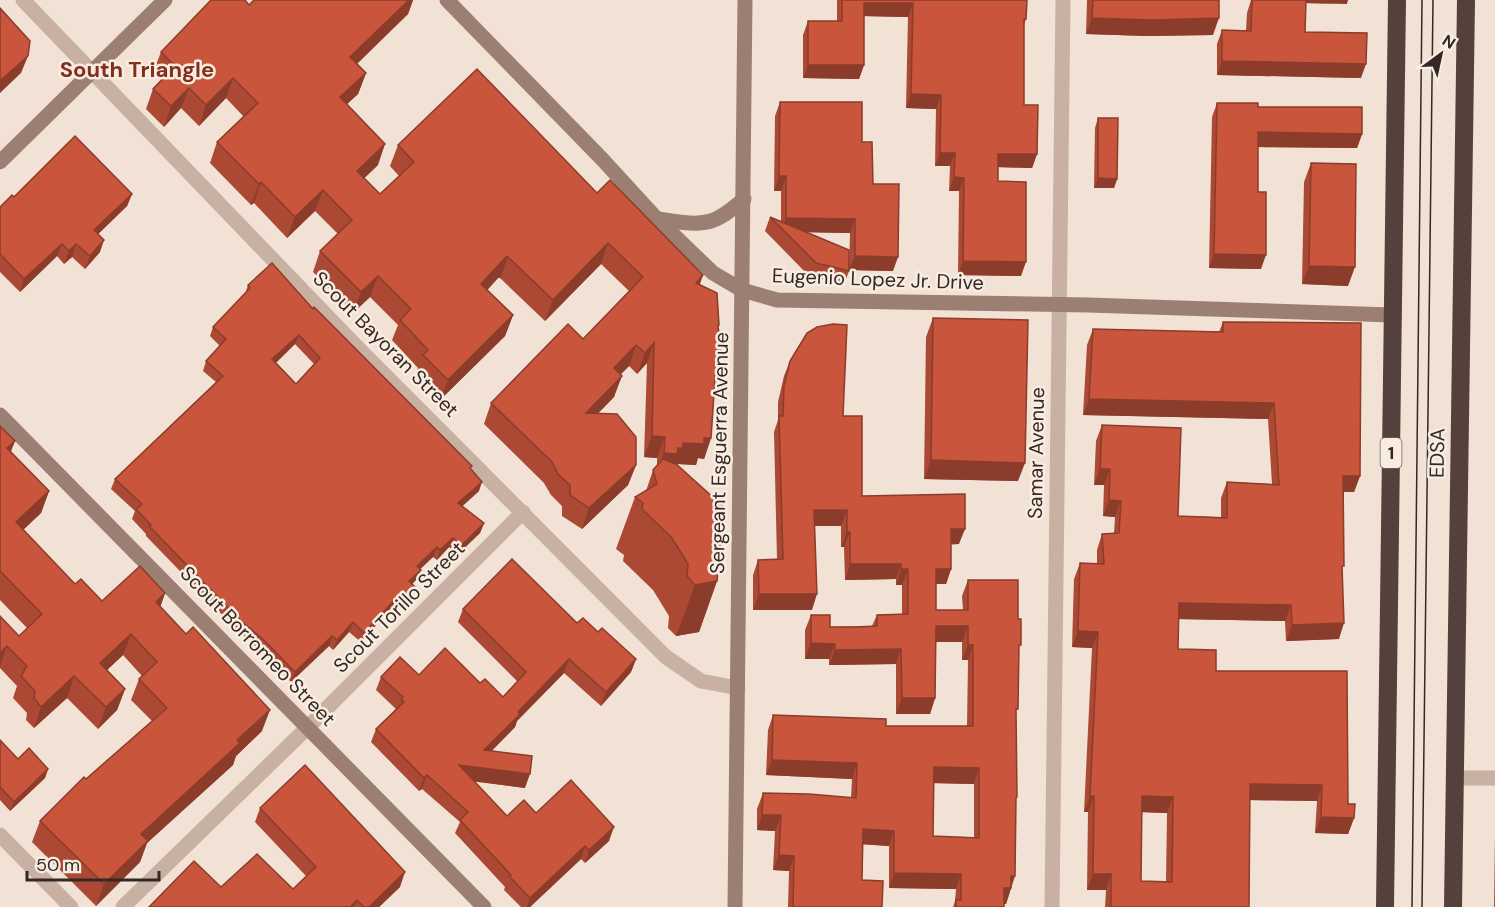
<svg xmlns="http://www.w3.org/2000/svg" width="1495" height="907" font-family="'DM Sans',sans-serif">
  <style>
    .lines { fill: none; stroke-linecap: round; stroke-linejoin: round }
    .street { stroke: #c8b1a2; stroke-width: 15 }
    .secondary { stroke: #9c7f73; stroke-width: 15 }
    .highway { stroke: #54413b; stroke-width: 18 }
    .tram { stroke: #332824; stroke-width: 1.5 }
    .wall { fill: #ac4934; fill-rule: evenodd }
    .shaded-wall { fill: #8c3c2a }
    .building { fill: #c8553c; stroke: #8c3c2a; stroke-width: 1.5; fill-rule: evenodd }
    .labels { text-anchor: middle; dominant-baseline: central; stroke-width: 5; stroke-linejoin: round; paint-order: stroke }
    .shield { fill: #f9ece1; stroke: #6e635d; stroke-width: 1.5 }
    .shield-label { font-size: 18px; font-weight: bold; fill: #332824 }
    .street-label { font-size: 20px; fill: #332824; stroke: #f9ece1 }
    .quarter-label { font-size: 22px; font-weight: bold; fill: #822f1d; stroke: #f9ece1 }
  </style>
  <rect width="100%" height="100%" fill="#f1e2d5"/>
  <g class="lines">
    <!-- street -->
    <g class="street">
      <path d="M23 0 356 346 666 657 701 681 738 688"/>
      <path d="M1455 778H1495"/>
      <path d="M0 835 71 907"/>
      <path d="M123 907 308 727 523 512"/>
      <path d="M1052 907 1063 0"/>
    </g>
    <!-- secondary -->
    <g class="secondary">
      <path d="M447 0 602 159 657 219 713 273 742 290 777 300 1088 305 1392 315"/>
      <path d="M0 162 165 0"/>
      <path d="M657 219C674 221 695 226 711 221 724 217 734 207 744 199"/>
      <path d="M0 415 484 907"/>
      <path d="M735 907 745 0"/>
    </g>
    <!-- highway -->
    <g class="highway">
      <path d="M1385 907 1397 0"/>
      <path d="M1453 907 1466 0"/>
    </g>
    <!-- tram -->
    <g class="tram">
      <path d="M1412 907 1422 0"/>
      <path d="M1422 907 1433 0"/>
    </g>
  </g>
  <!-- wall -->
  <g class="wall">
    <path d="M254 0H413L408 14 357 64 366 73 358 94 347 104 378 165 364 178 380 194 399 176 390 166 398 145 597 193 700 284 719 325 718 328 721 349 716 365 711 438 704 459 698 458 696 465 678 464 677 465 717 581 699 632 676 636 668 628 669 616 653 590 623 561 624 555 616 549 635 497 646 491 653 470 657 466V458L644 457 647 363 637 374 629 366 620 375 614 397 598 413 636 465 628 485 582 529 562 516V506L551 495 544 483 484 424 491 403 583 339 629 291 601 264 545 321 500 278H498L487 290 513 315 505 336 440 400 415 375 418 368 392 340 398 325 370 297 353 313 313 272 320 251 338 234 315 211 287 238 254 203 251 205 210 163 217 142 244 117 226 98 199 126 181 108 164 127 146 109 153 89 161 80 153 73 161 52 249 5Z"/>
    <path d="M837 0H1027L1026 19 1024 25V105L1037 154 1032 168 998 167V181L1021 276 958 275 959 191H949L950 166H935L936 109 906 108 908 17 864 16V65L859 79 803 78V35L808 21H837Z"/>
    <path d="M1087 0H1219L1213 35 1147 36 1086 34Z"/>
    <path d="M1251 0 1347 4 1306 3 1305 32 1361 78 1217 75V44L1222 30 1246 31 1247 13Z"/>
    <path d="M780 102 862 142 893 271 849 270 850 233 807 232 849 271 844 285 810 277 765 231 770 217 781 221V191H774L775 116Z"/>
    <path d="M1217 103 1258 107 1362 134 1357 148 1258 147V192L1261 269 1209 268 1212 117Z"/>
    <path d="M1098 118 1117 179 1114 188H1094L1095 128Z"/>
    <path d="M1311 163 1348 286 1302 284 1304 182Z"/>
    <path d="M132 194 127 206 98 234 100 252 85 269 72 257 64 264 57 256 20 292 0 272V207L14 197Z"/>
    <path d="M248 285 313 309 471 469 479 491 462 506 484 523 480 533 457 555 449 547 437 560 433 557 420 569 417 579 412 584 411 596 398 609 394 605 361 642 349 632 333 650 329 646 291 682 261 651 238 631 146 536V534L132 519 135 511 111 489 115 479 216 382 203 371 206 361 220 346 210 336 213 327 245 294ZM295 344 314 364 296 384 276 363Z"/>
    <path d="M933 318 1018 481 924 479 926 337Z"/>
    <path d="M1223 322 1360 476 1354 492H1344L1342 573 1339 639 1286 641 1285 621 1179 619 1178 649 1216 671 1348 804 1354 818 1348 834 1315 833 1317 801 1250 800 1249 907H1105L1106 890H1087L1088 812H1084L1092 648 1072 647 1074 579 1080 563 1097 564V550L1102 534 1114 533 1115 517 1103 516 1104 485H1094L1096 441 1102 425 1178 516 1221 517V498L1227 482 1272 484 1268 419 1083 415 1087 345 1093 329 1219 332ZM1142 812 1167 813 1166 882 1141 881Z"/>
    <path d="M790 361 843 416 862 496 959 544H951V569L946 584H936V610H963L962 596 968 580 1019 652 1016 715V802L1011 888 1006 904H1004V907H953L955 901 956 889 889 888V846L863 844 862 880 882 907H788L789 871 773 870 775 831 757 830V809L763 793 851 798 852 779 766 775 768 730 773 715 886 726H967L968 660H962V642H936L935 698 930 714H896V664L829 665V659H805V630L811 615 830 627 872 626 877 615 902 614V585H896V579L845 580 844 547H841V526H815L812 610H753V575L758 560 777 559 774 432 778 420V402L784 376ZM934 783 974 784V838L933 836Z"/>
    <path d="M0 426 11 452 49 491 41 513 23 530 75 584 102 601 165 593 160 607 262 731 236 756 233 765 147 843 140 862 96 906 32 842 40 821 152 721 131 700 139 679 142 676 123 655 107 670 125 689 117 710 98 729 67 698 34 728 26 720 27 713 13 698 17 686 0 668V616L19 636 27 628 0 600Z"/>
    <path d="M463 609 577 623 598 632 636 659 631 672 601 706 564 673 517 721 515 727 491 751 525 788 474 781 507 816 536 813 609 841 585 863 581 859 530 907H521L504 890 505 887 455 833 460 822 422 789 419 791 371 742 376 729 396 709 376 690 381 677 480 683 503 697 518 682 458 622Z"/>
    <path d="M0 740 18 759 48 769 45 778 10 811 0 800Z"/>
    <path d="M260 808 400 887 379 907H149L221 887 293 889 306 876 255 822Z"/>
    <path d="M1495 833V907H1494Z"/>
  </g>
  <!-- shaded-wall -->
  <g class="shaded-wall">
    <path d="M409 0H413L408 14 343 77 350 57Z"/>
    <path d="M1303 0H1348L1347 4 1301 3Z"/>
    <path d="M864 3H913L908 17 859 16Z"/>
    <path d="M1092 18H1219L1213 35 1147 36 1086 34Z"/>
    <path d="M28 56 21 73 0 93V81Z"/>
    <path d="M1222 61 1366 64 1361 78 1217 75Z"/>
    <path d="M808 65H864L859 79 803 78Z"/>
    <path d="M366 73 358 94 332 118 340 97Z"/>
    <path d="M233 78 226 98 199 126 206 105Z"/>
    <path d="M189 88 181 108 164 127 171 106Z"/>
    <path d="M911 94 941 95 936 109 906 108Z"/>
    <path d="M1258 132 1362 134 1357 148 1253 147Z"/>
    <path d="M385 144 378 165 350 192 357 171Z"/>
    <path d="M940 153H955L950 166H935Z"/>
    <path d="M998 154H1037L1032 168 993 167Z"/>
    <path d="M779 176H786L781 191H774Z"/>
    <path d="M954 177 964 178 959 191H949Z"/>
    <path d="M1098 178 1117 179 1114 188H1094Z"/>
    <path d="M261 182 254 203 251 205 259 184Z"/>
    <path d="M323 190 315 211 287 238 295 217Z"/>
    <path d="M132 194 127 206 89 243 94 230Z"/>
    <path d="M786 218 855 219 850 233 785 232 782 229Z"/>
    <path d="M104 240 100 252 85 269 90 256Z"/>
    <path d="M608 243 601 264 545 321 553 300Z"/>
    <path d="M62 244 57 256 20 292 24 279Z"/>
    <path d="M76 244 72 257 64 264 69 251Z"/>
    <path d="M1214 254 1266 255 1261 269 1209 268Z"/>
    <path d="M855 256 898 257 893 271 849 270Z"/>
    <path d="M506 257H508L500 278H498L474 305 481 284Z"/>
    <path d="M963 261 1026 262 1021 276 958 275Z"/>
    <path d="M1309 266 1355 267 1348 286 1302 284Z"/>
    <path d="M703 275 696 296V283Z"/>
    <path d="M378 276 370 297 353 313 361 292Z"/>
    <path d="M513 315 505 336 440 400 448 380Z"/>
    <path d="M299 335 295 344 269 369 272 359Z"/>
    <path d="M654 343 647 363 637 374 645 353Z"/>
    <path d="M636 345 629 366 606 389 614 368Z"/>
    <path d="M622 376 614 397 578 434 586 413Z"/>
    <path d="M1089 399 1274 403 1268 419 1083 415Z"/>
    <path d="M652 436 665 437 657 458 644 457Z"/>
    <path d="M704 438H711L704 459 698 458 696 465 678 464 676 469 656 474 664 453 678 448 683 443Z"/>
    <path d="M15 441 7 462V448Z"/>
    <path d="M931 460 1025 463 1018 481 924 479Z"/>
    <path d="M636 465 628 485 582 529 589 508Z"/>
    <path d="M1100 469H1110L1104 485H1094Z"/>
    <path d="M1343 476H1360L1354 492H1338Z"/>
    <path d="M482 482 479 491 455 513 458 503Z"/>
    <path d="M49 491 41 513 8 544 16 522Z"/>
    <path d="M1109 500 1121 501 1115 517 1103 516Z"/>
    <path d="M814 510H847L841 526H809Z"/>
    <path d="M484 523 480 533 457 555 461 546Z"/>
    <path d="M951 529H965L959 544 945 545Z"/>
    <path d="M847 532H850L844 547H841Z"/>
    <path d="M453 538 449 547 437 560 440 550Z"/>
    <path d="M437 547 433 557 414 575 417 566Z"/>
    <path d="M850 564H901L896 579 845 580Z"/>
    <path d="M901 569H908L902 585H896Z"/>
    <path d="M936 569H951L946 584H930Z"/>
    <path d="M421 570 417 579 405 591 409 581Z"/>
    <path d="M717 581 699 632 676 636 695 585Z"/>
    <path d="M415 587 411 596 398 609 402 600Z"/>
    <path d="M165 593 158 614 156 602Z"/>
    <path d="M759 594H817L812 610H753Z"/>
    <path d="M398 596 394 605 361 642 364 633Z"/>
    <path d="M1179 603 1291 605 1285 621 1173 619Z"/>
    <path d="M353 622 349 632 333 650 337 640Z"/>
    <path d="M1344 623 1339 639 1286 641 1292 625Z"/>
    <path d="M936 626H968L962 642H930Z"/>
    <path d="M1078 631 1098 632 1092 648 1072 647Z"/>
    <path d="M131 634 123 655 92 684 100 663Z"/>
    <path d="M332 636 329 646 291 682 295 672Z"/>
    <path d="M811 643 835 644 829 659H805Z"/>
    <path d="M968 645H973L968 660H962Z"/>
    <path d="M7 646 0 666V653Z"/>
    <path d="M901 649 896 664 829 665 835 650Z"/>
    <path d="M569 659 564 673 517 721 515 727 479 764 484 750 518 712Z"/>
    <path d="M636 659 631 672 601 706 606 692Z"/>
    <path d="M74 676 67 698 34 728 41 707Z"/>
    <path d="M125 689 117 710 98 729 106 707Z"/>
    <path d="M902 698H935L930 714H896Z"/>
    <path d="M270 710 262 731 236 756 233 765 147 843 140 862 96 906 104 884 141 834Z"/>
    <path d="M772 760 857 763 852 779 766 775Z"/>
    <path d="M459 765 530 774 525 788 454 779Z"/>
    <path d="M934 767 979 768 974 784 928 783Z"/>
    <path d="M48 769 45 778 10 811 14 802Z"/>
    <path d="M427 775 422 789 419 791 424 778Z"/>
    <path d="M1250 784 1322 785 1317 801 1244 800Z"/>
    <path d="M1090 796H1094L1088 812H1084Z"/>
    <path d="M1142 796 1173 797 1167 813 1136 812Z"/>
    <path d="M762 815H781L775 831 757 830Z"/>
    <path d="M1321 817 1354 818 1348 834 1315 833Z"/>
    <path d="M614 827 609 841 585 863 589 850Z"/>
    <path d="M863 829 894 831 889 846 857 844Z"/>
    <path d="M585 846 581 859 530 907H527L530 898Z"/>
    <path d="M779 855 794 856 789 871 773 870Z"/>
    <path d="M405 872 400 887 379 907H369Z"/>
    <path d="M894 873 961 874 956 889 889 888Z"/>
    <path d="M1093 874H1111L1106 890H1087Z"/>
    <path d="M1011 876H1015L1006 904H999L1004 888Z"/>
    <path d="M357 900 354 907H350Z"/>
  </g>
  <!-- building -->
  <g class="building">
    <path d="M211 0H245L249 5 254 0H409L350 57 366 73 340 97 385 144 357 171 380 194 414 162 398 145 477 69 597 193 610 180 703 275 696 283 717 293 719 325 718 326 721 349H717L711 438H704V444L683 443V448H678L677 454 664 453 665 437 652 436 654 343 645 353 636 345 614 368 622 376 586 413 617 414 636 437V465L589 508 570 495V485L558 474 552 462 491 403 568 324 583 339 643 277 608 243 553 300 508 257H506L481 284 513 315 448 380 423 355 428 350 400 320 411 309 378 276 361 292 320 251 352 220 323 190 295 217 261 182 259 184 217 142 258 103 233 78 206 105 189 88 171 106 153 89 175 66 161 52Z"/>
    <path d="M842 0H1027L1026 19H1024V105H1038L1037 154H998V181L1026 182V262L963 261 964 178 954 177 955 153H940L941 95 911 94 913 3H864V65H808V21H842Z"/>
    <path d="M1093 0H1219V18L1153 20 1092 18Z"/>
    <path d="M1252 0H1306L1305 32 1367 33 1366 64 1222 61V30L1251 31Z"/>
    <path d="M0 8 30 41 28 56 0 81Z"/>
    <path d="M780 102H862V142H872L873 184H899L898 257 855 256V219L786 218V176H779Z"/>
    <path d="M1217 103H1258V107H1362V134L1258 132V192H1266V255L1214 254Z"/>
    <path d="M1098 118H1118L1117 179 1098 178Z"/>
    <path d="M75 136 132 194 94 230 104 240 90 256 76 244 69 251 62 244 24 279 0 254V207L12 195 14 197Z"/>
    <path d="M1311 163 1356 164 1355 267 1309 266Z"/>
    <path d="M770 217 849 250V271L816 263Z"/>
    <path d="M272 263 313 309 314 307 329 322 472 466 470 468 482 482 458 503 484 523 461 546 453 538 440 550 437 547 417 566 421 570 409 581 415 587 402 600 398 596 364 633 353 622 337 640 332 636 295 672 265 641 242 622 149 526 151 525 136 509 142 504 115 479 223 376 206 361 226 339 213 327 250 288 248 285ZM299 335 320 358 296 384 272 359Z"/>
    <path d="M933 318 1028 320 1025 463 931 460Z"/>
    <path d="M1223 322 1361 323 1360 476H1343L1344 566H1342L1344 623 1292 625 1291 605 1179 603 1178 649 1216 650V671H1347L1348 804H1355L1354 818 1321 817 1322 785 1250 784 1249 907H1111V874H1093L1094 796H1090L1098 632 1078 631 1080 563 1104 564 1102 534 1119 533 1121 501 1109 500 1110 469H1100L1102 425 1181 428 1178 516 1227 518V482L1279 485 1274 403 1089 399 1093 329 1223 332ZM1142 796 1173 797 1172 882 1141 881Z"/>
    <path d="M833 324 847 325 843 416H862V496L965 494V529H951V569H936V610H968V580H1018V619H1021V645H1019L1018 709H1016L1017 797 1016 798 1015 876H1011V888H1004V907H956V900H961V874L894 873V831L863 829 862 880 883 881 882 907H793L794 856 779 855 781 815H762L763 793 809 794 856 798 857 763 772 760 773 715 886 719V726H973V645H968V626H936L935 698H902L901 649 835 650V644L811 643V615H830V627H855L877 626V615L908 614V569H901V564H850V532H847V510H814L817 594H759L758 560 783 559 779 416H783L784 386 790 361 807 333 817 327ZM934 767 979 768V838L933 836Z"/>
    <path d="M0 426 15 441 7 448 49 491 16 522 75 584 81 579 102 601 140 566 165 593 156 602 186 634 193 627 270 710 237 740 240 743 141 834 148 841 104 884 40 821 84 777 86 779 167 708 139 679 157 662 131 634 100 663 125 689 106 707 74 676 41 707 34 698 35 691 21 676 27 666 7 646 0 653V616L19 636 42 614 0 571Z"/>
    <path d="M663 459 676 464 725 508 717 581 695 585 687 576 688 564 672 538 642 509 643 503 635 497 657 484 653 470Z"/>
    <path d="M512 559 577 623 583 618 598 632 602 628 636 659 606 692 569 659 518 712 520 714 484 750 532 756 530 774 459 765 507 816 524 800 536 813 571 780 614 827 589 850 585 846 530 898 509 876 511 875 460 820 468 812 427 775 424 778 376 729 404 702 401 699 403 697 381 677 400 657 419 675 445 648 480 683 485 679 503 697 526 672 463 609Z"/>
    <path d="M0 740 18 759 29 748 48 769 14 802 0 787Z"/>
    <path d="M305 765 405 872 369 907H364L357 900 350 907H149L194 861 221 887 257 854 293 889 316 867 260 808Z"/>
  </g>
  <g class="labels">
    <!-- shield labels -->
    <rect class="shield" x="1380.5" y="438" width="21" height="30" rx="4.5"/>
    <g class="shield-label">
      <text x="1391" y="453">1</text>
    </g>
    <!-- street labels -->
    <g class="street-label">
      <text transform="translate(878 279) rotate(2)">Eugenio Lopez Jr. Drive</text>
      <text transform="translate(386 344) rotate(45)">Scout Bayoran Street</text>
      <text transform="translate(719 453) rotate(-89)">Sergeant Esguerra Avenue</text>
      <text transform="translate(1036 453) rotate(-89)">Samar Avenue</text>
      <text transform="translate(1437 453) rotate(-89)">EDSA</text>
      <text transform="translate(399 607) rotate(-45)">Scout Torillo Street</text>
      <text transform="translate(258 646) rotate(46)">Scout Borromeo Street</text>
    </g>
    <!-- quarter labels -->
    <g class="quarter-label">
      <text x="137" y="69">South Triangle</text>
    </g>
  </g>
  <!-- north arrow -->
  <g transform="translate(1441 54) rotate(33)" stroke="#f9ece1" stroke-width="4.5" paint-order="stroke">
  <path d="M0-4.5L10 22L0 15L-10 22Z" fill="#332824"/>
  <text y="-9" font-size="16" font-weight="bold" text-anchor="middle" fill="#332824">N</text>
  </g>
  <!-- scale -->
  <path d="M27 871v9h132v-9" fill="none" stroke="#332824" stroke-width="3"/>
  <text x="36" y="871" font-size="18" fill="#332824" stroke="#f9ece1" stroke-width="4.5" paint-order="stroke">50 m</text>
</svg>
